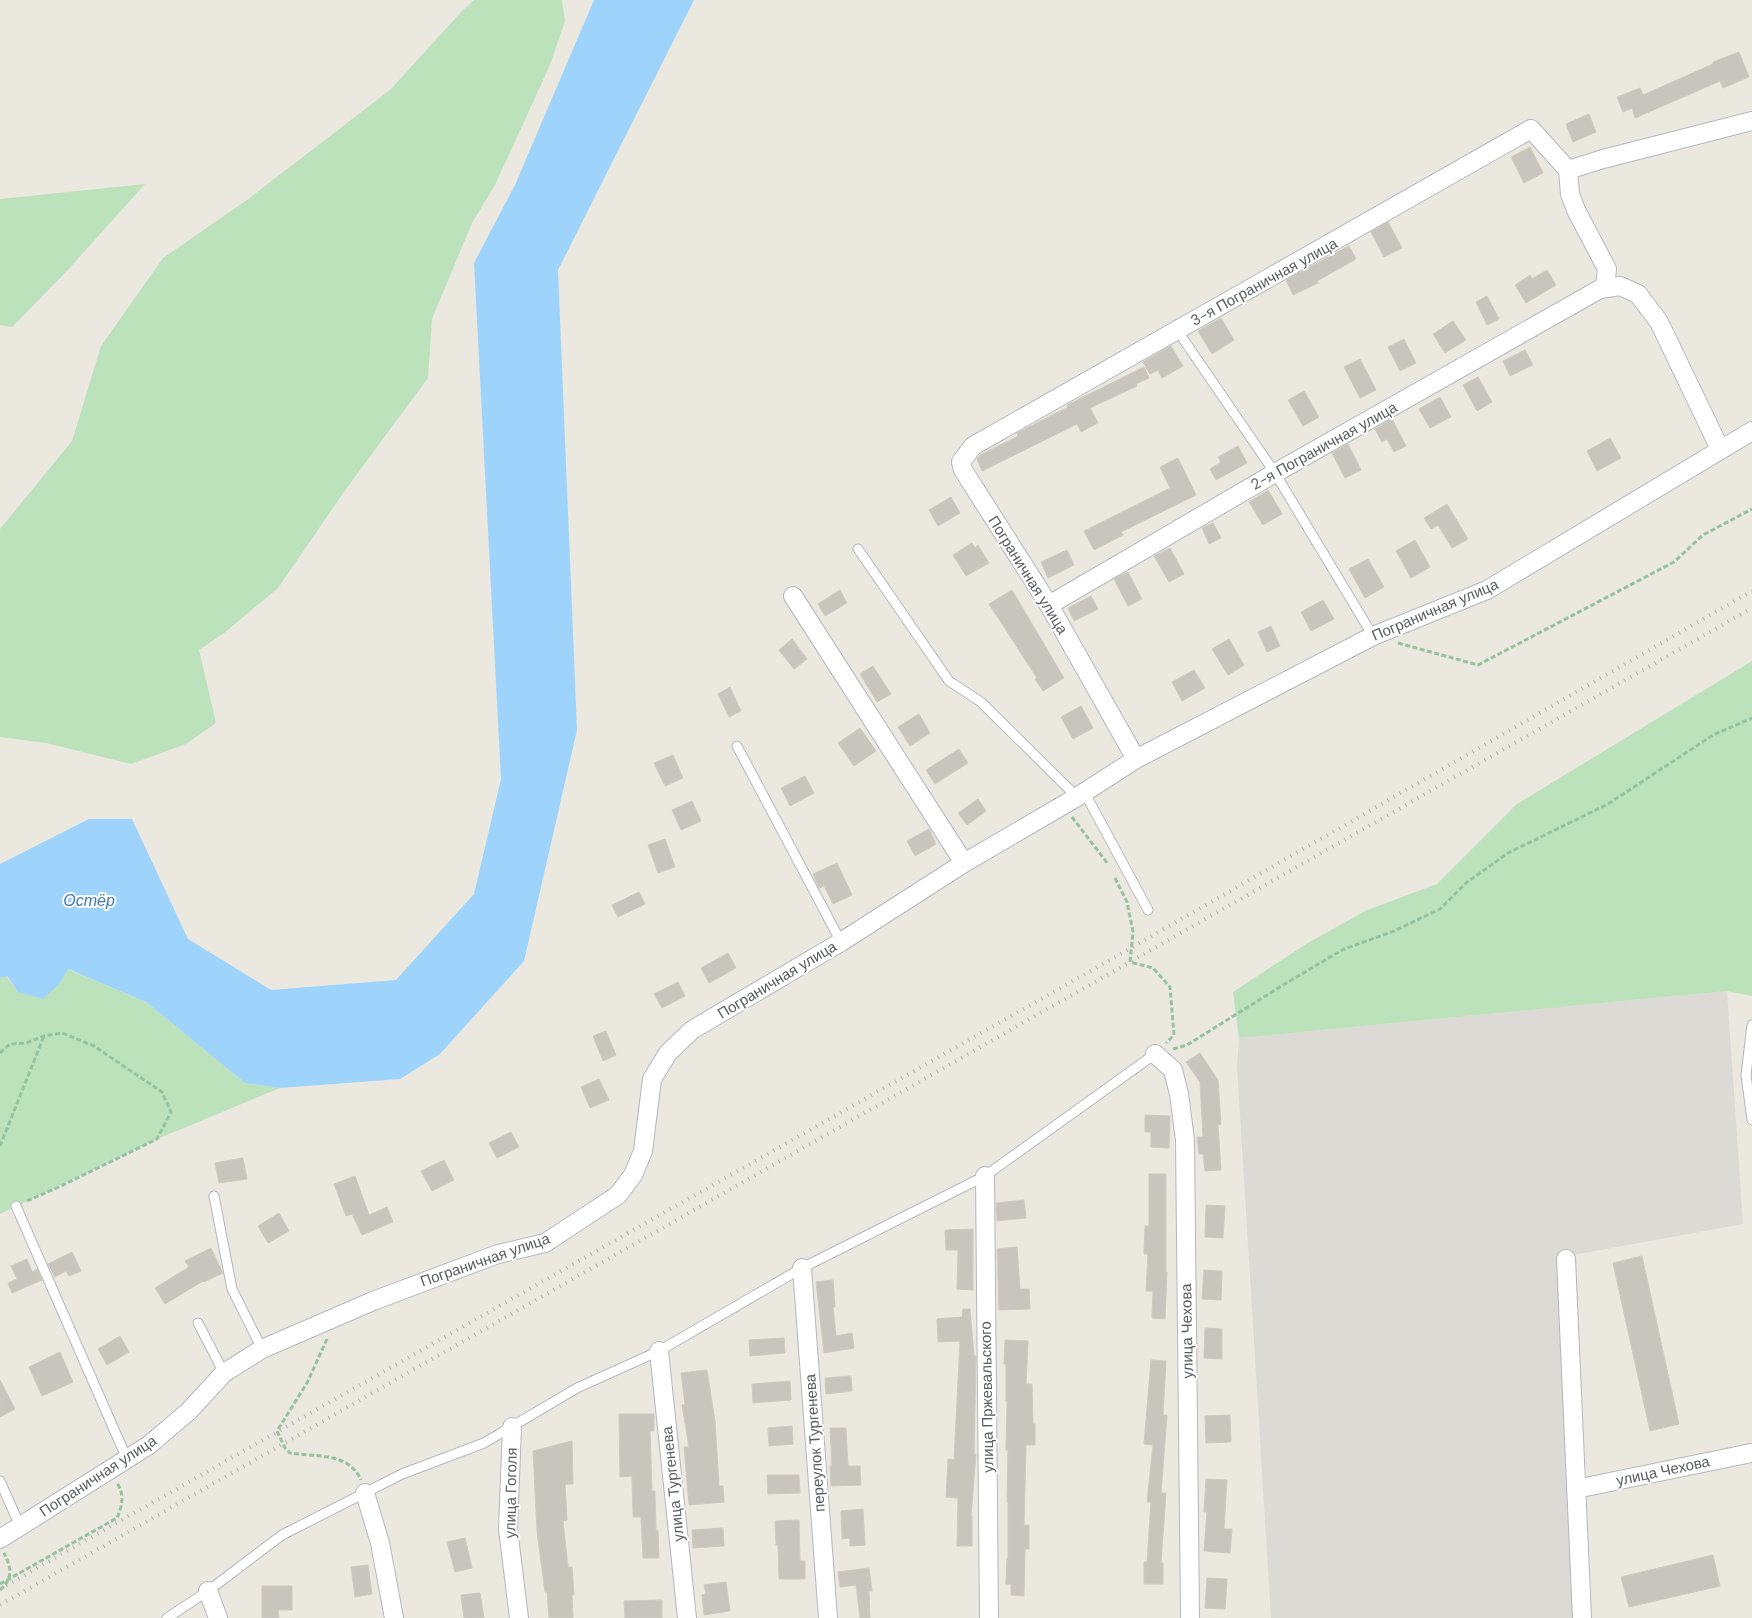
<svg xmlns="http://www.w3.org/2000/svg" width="1752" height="1618" font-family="'DM Sans',sans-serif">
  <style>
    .industrial { fill: #dcdad4 }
    .green { fill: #bce2bc }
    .water { fill: #9ed4fc }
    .building { fill: #c8c5bf; stroke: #cfcabe }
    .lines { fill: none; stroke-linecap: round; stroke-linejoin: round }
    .lane-casing { stroke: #b5b7bc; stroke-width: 11 }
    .street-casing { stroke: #b5b7bc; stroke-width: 20 }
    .path { stroke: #95c3a1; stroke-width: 3; stroke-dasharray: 5 2.5; stroke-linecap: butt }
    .lane { stroke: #fff; stroke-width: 9 }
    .street { stroke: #fff; stroke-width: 18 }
    .rail { stroke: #b1b2b2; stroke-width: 4; stroke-dasharray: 1 6; stroke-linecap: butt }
    .labels { text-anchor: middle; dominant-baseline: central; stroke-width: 4; stroke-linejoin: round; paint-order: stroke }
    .street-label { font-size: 15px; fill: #585c60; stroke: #fff }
    .water-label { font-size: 16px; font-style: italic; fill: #407ab4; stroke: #fff }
  </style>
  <rect width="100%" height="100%" fill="#ebe8df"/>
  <!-- industrial -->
  <path class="industrial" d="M1727 991 1743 1224 1573 1255 1582 1618H1271L1237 1066 1239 1038Z"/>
  <!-- green -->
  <g class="green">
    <path d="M474 0H562L565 21 550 65 495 185 472 223 432 319 428 378 346 489 278 588 224 633 199 650 216 723 186 744 131 764 46 743 0 737V529L72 441 101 346 163 258 247 200 390 90 462 11Z"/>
    <path d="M145 184 65 273 12 327 0 325V199Z"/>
    <path d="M1752 661V996L1727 991 1239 1038 1233 992 1306 944 1367 910 1437 884 1517 804Z"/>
    <path d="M67 969 146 1002 245 1083 280 1088 157 1139 0 1214V978L6 976 18 992 60 983Z"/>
  </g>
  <!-- water -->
  <path class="water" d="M594 0H694L558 270 577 730 524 961 440 1054 400 1079 280 1088 245 1083 146 1002 68 969 60 983 43 999 18 992 7 976 0 978V864L89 819H132L188 939 271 990 396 980 474 894 501 779 474 263 515 185Z"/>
  <!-- building -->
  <g class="building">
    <path d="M1739 52 1749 77 1723 88 1720 81 1635 118 1632 108 1623 112 1617 97 1640 88 1643 95 1713 64V62Z"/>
    <path d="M1589 114 1596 132 1573 142 1566 124Z"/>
    <path d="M1530 147 1543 173 1524 183 1511 157Z"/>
    <path d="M1388 222 1402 248 1384 257 1371 232Z"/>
    <path d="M1349 246 1356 259 1317 281 1318 283 1293 295 1286 280Z"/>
    <path d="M1547 270 1556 285 1526 303 1515 285 1530 275 1532 279Z"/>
    <path d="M1487 296 1499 319 1487 325 1476 302Z"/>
    <path d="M1221 318 1234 340 1212 354 1198 331Z"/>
    <path d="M1453 321 1466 340 1445 353 1433 334Z"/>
    <path d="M1404 339 1416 363 1400 371 1388 347Z"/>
    <path d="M1171 346 1183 366 1162 378 1158 370 1150 374 1143 362Z"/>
    <path d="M1525 350 1533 365 1510 376 1503 361Z"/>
    <path d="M1360 359 1376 390 1360 398 1344 367Z"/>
    <path d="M1144 367 1149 378 1136 384 1137 386 1090 408 1098 423 1081 432 1077 424 982 471 977 459 980 455 1018 436 1017 433 1068 407 1067 405Z"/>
    <path d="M1478 377 1492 402 1477 411 1463 385Z"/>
    <path d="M1304 391 1319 417 1303 426 1288 400Z"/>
    <path d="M1440 397 1451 417 1430 428 1419 409Z"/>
    <path d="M1392 419 1406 446 1394 452 1387 439 1382 442 1375 429Z"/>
    <path d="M1610 438 1621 458 1597 471 1587 451Z"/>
    <path d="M1348 444 1361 470 1345 478 1332 453Z"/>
    <path d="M1238 446 1247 463 1216 480 1210 469 1221 462 1218 457Z"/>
    <path d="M1178 458 1196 495 1121 532 1123 535 1094 550 1084 531 1170 488 1160 467Z"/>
    <path d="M1268 490 1282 514 1263 525 1249 502Z"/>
    <path d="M951 497 960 513 938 526 929 510Z"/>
    <path d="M1447 504 1468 539 1452 548 1438 525 1431 529 1424 518Z"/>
    <path d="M1213 523 1221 538 1209 544 1202 528Z"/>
    <path d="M1415 540 1430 567 1411 578 1396 551Z"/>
    <path d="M972 543 975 548 978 545 989 563 966 576 953 555Z"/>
    <path d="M1170 548 1184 574 1169 582 1154 556Z"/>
    <path d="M1067 550 1074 565 1048 578 1041 562Z"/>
    <path d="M1368 559 1384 587 1365 598 1349 569Z"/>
    <path d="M1128 572 1142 599 1128 606 1114 579Z"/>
    <path d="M840 590 847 603 825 616 818 604Z"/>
    <path d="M1012 590 1064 678 1043 691 1035 679 1037 678 989 604Z"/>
    <path d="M1091 596 1098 609 1074 621 1068 608Z"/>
    <path d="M1323 600 1334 619 1311 631 1301 612Z"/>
    <path d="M1271 626 1280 646 1267 652 1258 632Z"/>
    <path d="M792 639 807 659 794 669 779 650Z"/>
    <path d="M1229 639 1244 665 1228 675 1212 649Z"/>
    <path d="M873 666 891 694 877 702 860 674Z"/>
    <path d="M1194 670 1205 688 1182 701 1172 682Z"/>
    <path d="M730 687 741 711 729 717 718 694Z"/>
    <path d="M1081 706 1093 728 1073 739 1061 717Z"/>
    <path d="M919 714 930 733 910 746 898 727Z"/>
    <path d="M860 728 876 751 854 766 838 743Z"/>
    <path d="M959 749 968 763 935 784 926 770Z"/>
    <path d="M673 755 683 778 665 786 654 763Z"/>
    <path d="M805 776 814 793 790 806 781 788Z"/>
    <path d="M978 799 986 811 967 825 958 813Z"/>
    <path d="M692 801 701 821 681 830 672 810Z"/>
    <path d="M929 829 936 844 915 856 907 841Z"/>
    <path d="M665 839 675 867 658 873 648 845Z"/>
    <path d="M837 863 852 895 833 904 824 886 819 888 813 874Z"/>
    <path d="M639 892 645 904 618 917 612 905Z"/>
    <path d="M728 953 736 968 709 983 701 968Z"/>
    <path d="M678 982 685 996 662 1008 654 994Z"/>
    <path d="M606 1031 616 1055 603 1061 593 1036Z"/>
    <path d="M1200 1053 1218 1080 1221 1124 1218 1125 1221 1170 1205 1171 1203 1154H1199L1197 1137H1203L1200 1082 1186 1062Z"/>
    <path d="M599 1079 609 1100 590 1108 581 1087Z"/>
    <path d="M1145 1115 1170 1116 1169 1148 1151 1147V1132H1145Z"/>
    <path d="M511 1132 519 1147 497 1158 489 1143Z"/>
    <path d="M243 1158 247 1179 219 1183 215 1163Z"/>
    <path d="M444 1160 454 1180 432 1191 421 1171Z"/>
    <path d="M1149 1174H1166V1272H1167L1165 1319 1152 1318 1153 1291H1146L1148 1254H1144L1145 1226H1149Z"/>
    <path d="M355 1176 369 1215 387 1207 393 1222 362 1235 352 1214 346 1216 334 1184Z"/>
    <path d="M1024 1200 1026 1218 997 1221 996 1203Z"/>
    <path d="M1206 1205 1225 1206 1223 1238 1205 1237Z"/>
    <path d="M279 1213 289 1231 268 1243 258 1226Z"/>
    <path d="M973 1229V1290L957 1289 958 1250H946L945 1230Z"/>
    <path d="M1017 1247 1020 1289H1029L1030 1309 999 1310 997 1249Z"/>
    <path d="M211 1248 223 1273 204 1282 203 1281 165 1304 155 1288 189 1267 185 1261Z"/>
    <path d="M72 1252 81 1271 69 1276 66 1271 55 1277 48 1264Z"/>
    <path d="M1642 1256 1679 1424 1650 1431 1613 1263Z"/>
    <path d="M27 1259 32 1272 37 1269 42 1280 12 1293 8 1283 17 1279 11 1266Z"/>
    <path d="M1204 1270 1222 1271 1221 1300 1202 1299Z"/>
    <path d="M833 1280 835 1307H833L836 1336 852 1333 854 1348 824 1353 816 1282Z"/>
    <path d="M963 1309H970L974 1356H976L974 1454H976L971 1516H972V1546H957L958 1498 946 1497 948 1459 954 1460 960 1341 938 1342 937 1319 962 1317Z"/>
    <path d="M1205 1328 1222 1329V1359L1204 1358Z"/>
    <path d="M120 1336 129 1352 107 1365 98 1349Z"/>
    <path d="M784 1338 785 1353 750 1356 749 1340Z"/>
    <path d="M1005 1340 1028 1341 1026 1384H1032L1033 1424H1035V1445H1026L1024 1525H1029V1549H1025L1024 1596 1011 1595V1584H1006L1007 1558H1008V1502H1007L1008 1450H1006L1007 1401H1006V1364H1004Z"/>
    <path d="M60 1352 73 1382 42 1396 29 1367Z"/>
    <path d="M1151 1360 1166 1361 1163 1415H1167L1161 1493H1166L1161 1563H1163V1584H1144V1562H1147L1151 1502H1147L1153 1445 1144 1444Z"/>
    <path d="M707 1370 715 1421 719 1486H723L724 1502 689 1505 684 1447H689L682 1405 685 1404 681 1373Z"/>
    <path d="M851 1376 852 1391 826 1394 825 1378Z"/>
    <path d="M0 1380 15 1409 0 1417Z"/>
    <path d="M790 1381 791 1400 753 1403 752 1384Z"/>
    <path d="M619 1414H654V1431H650L652 1491H655L656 1531 658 1530 659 1558H643L641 1517H633L632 1476 620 1477Z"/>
    <path d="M1230 1415 1231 1442 1206 1443 1205 1416Z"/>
    <path d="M792 1426 793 1444 769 1446 768 1428Z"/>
    <path d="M830 1428H846L848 1466H860L861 1485 831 1486 830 1466H832Z"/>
    <path d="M572 1441 573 1484H565L567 1520 563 1521 568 1567H572L574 1595H572L573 1618H549L547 1592H545L537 1531 533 1451Z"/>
    <path d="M767 1475H799L800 1493 768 1494Z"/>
    <path d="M1206 1479 1227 1480 1224 1529H1232L1230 1553 1204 1551 1207 1512H1204Z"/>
    <path d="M863 1509 865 1545 850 1546V1538L842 1539 841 1511Z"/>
    <path d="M799 1520 800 1561H805V1579H779L778 1545H776L775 1521Z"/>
    <path d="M723 1528 724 1546 693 1548 692 1530Z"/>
    <path d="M465 1538 472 1568 455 1572 447 1542Z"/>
    <path d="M1713 1555 1720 1586 1629 1607 1621 1577Z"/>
    <path d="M368 1565 372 1594 355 1597 351 1567Z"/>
    <path d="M869 1568 872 1591H869L870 1618H860L856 1585 840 1587 838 1572Z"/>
    <path d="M1207 1578 1227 1579 1225 1609 1205 1608Z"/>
    <path d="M726 1582 730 1611 704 1615 702 1595 706 1594 704 1585Z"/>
    <path d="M262 1586H292V1610H278L279 1618H262Z"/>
    <path d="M480 1593 484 1618H464L461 1595Z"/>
    <path d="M662 1600V1618H625L624 1601Z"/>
  </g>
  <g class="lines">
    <!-- lane casing -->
    <g class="lane-casing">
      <g id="lane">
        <path d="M1177 330 1275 473 1373 636"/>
        <path d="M858 549 949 681 981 702 1077 797H1087L1148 910"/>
        <path d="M737 746 841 942"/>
        <path d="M1752 1025 1746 1075 1752 1120"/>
        <path d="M214 1196 232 1289 262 1349"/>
        <path d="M16 1206 127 1459"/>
        <path d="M198 1323 224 1373"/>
        <path d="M0 1481 20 1526"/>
        <path d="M167 1618 208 1591 282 1535 402 1474 484 1443 577 1388 659 1351 802 1268 985 1176 1155 1054"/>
      </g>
    </g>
    <!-- street casing -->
    <g class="street-casing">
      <g id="street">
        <path d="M1568 170 1603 159 1752 121"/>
        <path d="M1568 170 1570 194 1576 210 1607 269 1605 286 1600 289"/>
        <path d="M793 596 964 863"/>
        <path d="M1049 605 1275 473 1600 289 1620 286 1638 294 1659 322 1720 449"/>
        <path d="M1136 759 1049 605 963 470 961 462 973 446 1531 129 1568 170"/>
        <path d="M1155 1054 1173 1070 1179 1094 1185 1140 1190 1618"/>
        <path d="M985 1176 989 1618"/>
        <path d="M1566 1259 1582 1618"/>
        <path d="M802 1268 828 1618"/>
        <path d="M659 1351 687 1618"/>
        <path d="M512 1427 508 1529 519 1618"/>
        <path d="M1576 1489 1751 1453"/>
        <path d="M365 1493 380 1543 394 1618"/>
        <path d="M0 1539 149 1445 189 1411 224 1373 262 1349 373 1301 498 1254 545 1243 618 1195 633 1175 643 1151 652 1079 668 1053 692 1030 841 942 964 863 1077 797 1136 759 1373 636 1487 590 1752 431"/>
        <path d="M208 1591 218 1618"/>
      </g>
    </g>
    <!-- path -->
    <g class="path">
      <path d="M1398 643 1478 665 1674 562 1703 535 1752 509"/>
      <path d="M1072 817 1108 864"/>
      <path d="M1115 878 1127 902 1133 932 1130 962 1153 968 1170 987 1174 1035 1166 1043"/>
      <path d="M1173 1049 1187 1045 1288 982 1342 950 1394 931 1440 909 1466 883 1508 853 1608 804 1713 735 1752 718"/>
      <path d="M0 1053 10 1044 26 1043 44 1036 62 1033 94 1046 162 1092 171 1112 157 1139 63 1185 27 1201"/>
      <path d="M0 1146 44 1036"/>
      <path d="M327 1339 307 1383 277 1431 285 1448 290 1453C315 1457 349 1452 361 1480"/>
      <path d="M0 1584 117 1518C122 1506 125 1495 117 1483"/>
      <path d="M0 1590C13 1578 12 1569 4 1553"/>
    </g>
    <!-- lane -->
    <use href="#lane" class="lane"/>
    <!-- street -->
    <use href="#street" class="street"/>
    <!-- rail -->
    <g class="rail">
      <path d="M0 1589 1131 948 1752 591"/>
      <path d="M0 1605 1752 608"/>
    </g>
  </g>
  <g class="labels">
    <!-- street labels -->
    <g class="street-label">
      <text transform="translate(1264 282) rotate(-29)">3-я Пограничная улица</text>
      <text transform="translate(1324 446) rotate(-29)">2-я Пограничная улица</text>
      <text transform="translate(1028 575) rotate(58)">Пограничная улица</text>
      <text transform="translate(1435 610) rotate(-23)">Пограничная улица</text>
      <text transform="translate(777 980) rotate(-31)">Пограничная улица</text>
      <text transform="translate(485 1260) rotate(-19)">Пограничная улица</text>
      <text transform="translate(1187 1331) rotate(-91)">улица Чехова</text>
      <text transform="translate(987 1397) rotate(-91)">улица Пржевальского</text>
      <text transform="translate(815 1443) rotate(-94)">переулок Тургенева</text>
      <text transform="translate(1663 1471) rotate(-12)">улица Чехова</text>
      <text transform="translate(98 1476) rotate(-33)">Пограничная улица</text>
      <text transform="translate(673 1484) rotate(-96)">улица Тургенева</text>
      <text transform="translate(511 1493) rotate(-89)">улица Гоголя</text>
    </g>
    <!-- water labels -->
    <g class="water-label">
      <text x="89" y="900">Остёр</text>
    </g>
  </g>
</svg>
